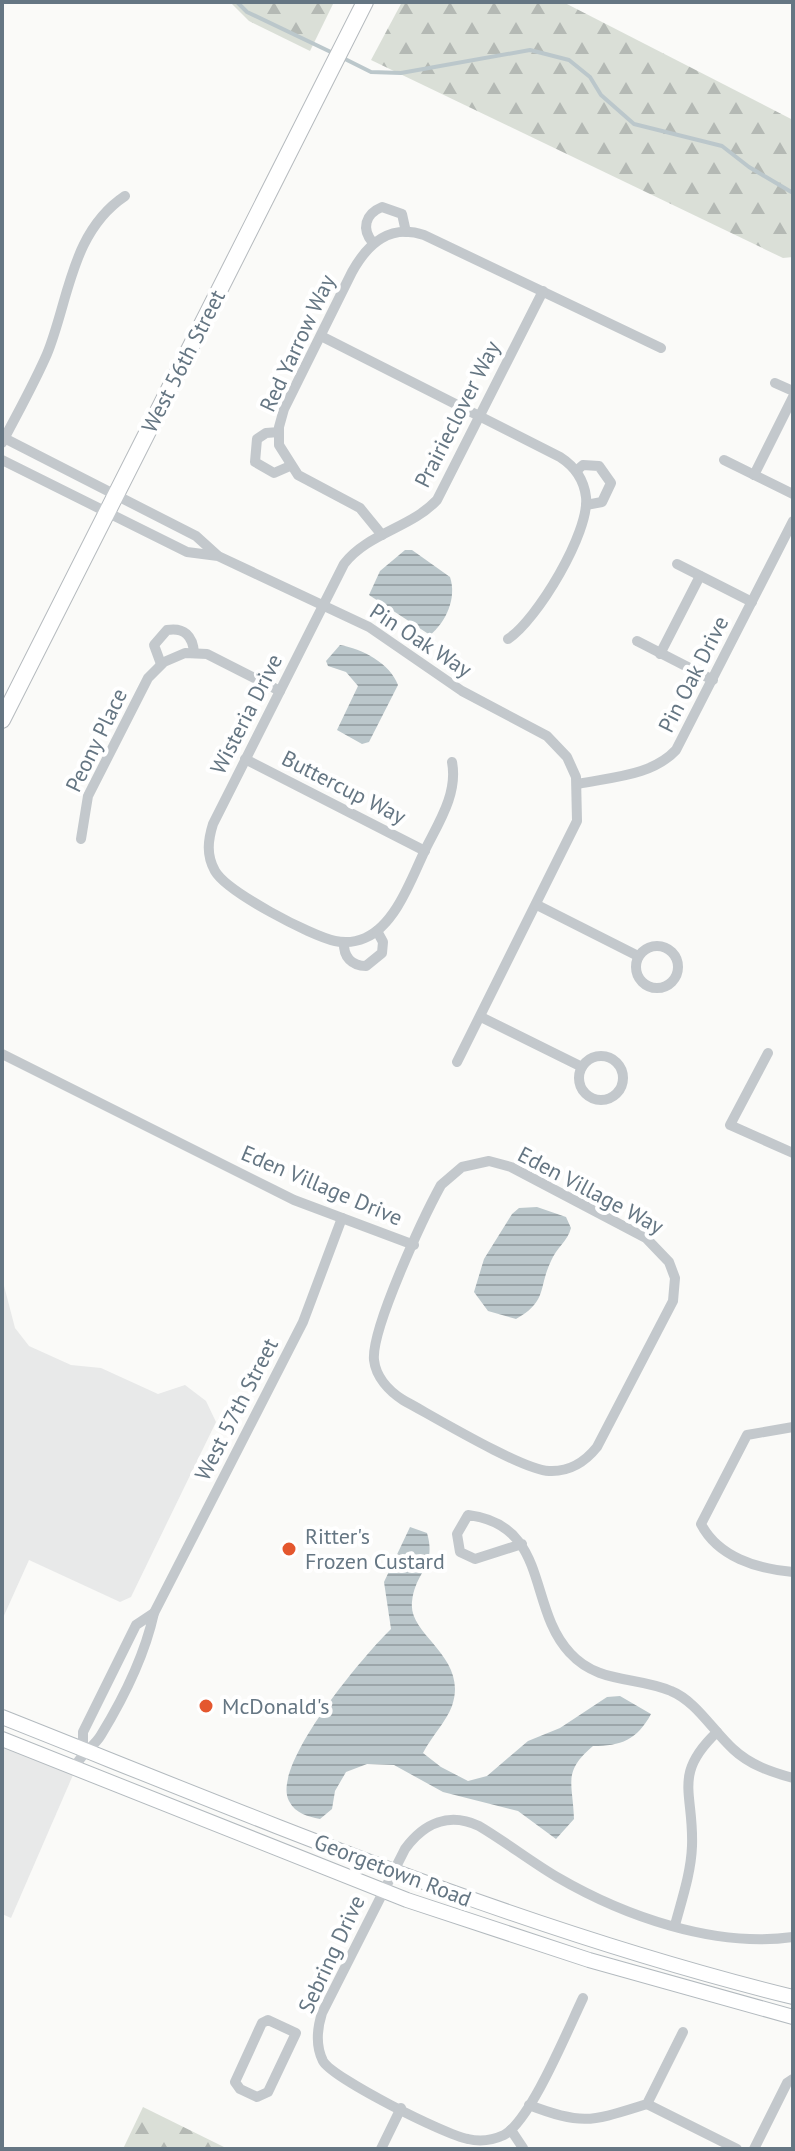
<svg xmlns="http://www.w3.org/2000/svg" width="795" height="2151" font-family="'PT Sans',sans-serif">
  <style>
    .built { fill: #e8e9e9 }
    .forest { fill: url(#forest-firs) }
    .water { fill: url(#water-rules) }
    .lines { fill: none; stroke-linecap: round; stroke-linejoin: round }
    .stream { stroke: #bbc7cb; stroke-width: 4 }
    .secondary-casing { stroke: #b3babf; stroke-width: 16 }
    .primary-casing { stroke: #b5babe; stroke-width: 18 }
    .minor { stroke: #c3c8cc; stroke-width: 10 }
    .secondary { stroke: #fff; stroke-width: 14 }
    .primary { stroke: #fff; stroke-width: 16 }
    .poi-dot { fill: #e4572e; stroke: #fff; stroke-width: 3 }
    .labels { text-anchor: middle; dominant-baseline: central; stroke-width: 8; stroke-linejoin: round; paint-order: stroke }
    .street-label { font-size: 22px; fill: #657683; stroke: #fff }
    .poi-label { font-size: 22px; fill: #657683; stroke: #fff; text-anchor: start }
  </style>
  <defs>
    <pattern id="forest-firs" width="22" height="20" patternUnits="userSpaceOnUse" patternTransform="scale(2)"><rect width="22" height="20" fill="#dadfd7"/><path d="M5 1l3.5 6h-7zM16 11l3.5 6h-7z" fill="#b4b9b4"/></pattern>
    <pattern id="water-rules" width="6" height="5" patternUnits="userSpaceOnUse" patternTransform="scale(2)"><rect width="6" height="5" fill="#bbc7cb"/><path d="M0 2.5h6" fill="none" stroke="#9ca6aa"/></pattern>
  </defs>
  <rect width="100%" height="100%" fill="#fafaf8"/>
  <!-- built -->
  <g class="built">
    <path d="M2 1278 15 1328 29 1346 71 1365 101 1368 158 1394 185 1385 206 1401 216 1422 131 1597 120 1602 29 1560 2 1620Z"/>
    <path d="M2 1747 73 1775 11 1918 2 1914Z"/>
  </g>
  <!-- forest -->
  <g class="forest">
    <path d="M230 2H334L310 51 249 21Z"/>
    <path d="M402 2H563L793 120V257L783 258 371 60Z"/>
    <path d="M143 2107 228 2149H123Z"/>
  </g>
  <!-- water -->
  <g class="water">
    <path d="M405 550H412L450 577C457 598 446 622 430 635L369 595 380 571Z"/>
    <path d="M340 645C362 649 390 663 398 685L369 742 362 744 337 730 358 686 346 672 328 666 326 661Z"/>
    <path d="M537 1207 566 1217 571 1228C568 1241 556 1248 551 1261 538 1288 548 1301 516 1319L488 1311 474 1292 484 1259 512 1214 519 1208Z"/>
    <path d="M410 1527 427 1533C437 1567 415 1571 412 1602 408 1636 469 1656 452 1706 446 1722 431 1737 423 1753L441 1767 468 1781 487 1776 528 1741 560 1728 607 1697 620 1696 651 1714C637 1740 621 1746 593 1746 562 1772 573 1783 574 1819L556 1839 518 1811 443 1792 394 1765 367 1764 346 1772 335 1791 332 1809 320 1819C307 1816 296 1814 289 1801 270 1766 365 1654 391 1629L384 1582Z"/>
  </g>
  <g class="lines">
    <!-- stream -->
    <g class="stream">
      <path d="M237 2 247 12 335 54"/>
      <path d="M343 58 371 72 401 73 530 50 569 60 590 77 601 95 634 124 722 146 749 167 793 193"/>
    </g>
    <!-- secondary casing -->
    <g class="secondary-casing">
      <g id="secondary">
        <path d="M2 1717C262 1820 520 1930 793 1997"/>
        <path d="M2 1739 407 1900 589 1960 793 2017"/>
      </g>
    </g>
    <!-- primary casing -->
    <g class="primary-casing">
      <path id="primary" d="M2 720 365 2"/>
    </g>
    <!-- minor -->
    <g class="minor">
      <path d="M373 243C361 229 365 214 382 207L402 214 406 232"/>
      <path d="M321 336 560 457C574 466 584 480 586 497 590 532 537 620 508 639"/>
      <path d="M775 383 793 391"/>
      <path d="M279 432 266 433 257 439 255 462 274 473 290 466"/>
      <path d="M2 437 196 536 217 555"/>
      <path d="M2 443C17 414 34 384 47 354 69 300 71 232 125 196"/>
      <path d="M2 460 187 552 218 556 369 627 462 691 547 736 567 757 576 777 577 821 457 1062"/>
      <path d="M724 460 793 494"/>
      <path d="M576 471 583 465 599 466 611 483 602 502 586 505"/>
      <path d="M754 475 793 397"/>
      <path d="M382 535 360 508 298 475 279 445V427L284 409 352 272C368 243 390 224 424 235L661 348"/>
      <path d="M677 564 752 602"/>
      <path d="M637 641 713 680"/>
      <path d="M660 654 700 576"/>
      <path d="M161 664 154 645 167 630C184 627 193 636 194 653"/>
      <path d="M245 759 425 851"/>
      <path d="M452 762C458 793 439 822 426 848 412 877 396 925 365 938 356 942 345 943 335 941 311 936 227 892 215 871 206 855 208 840 213 824L344 564C368 533 411 528 437 500L543 291"/>
      <path d="M578 784C611 777 652 776 676 750L793 521"/>
      <path d="M81 839 88 796 148 678 164 662 185 653 207 654 280 691"/>
      <path d="M537 905 638 956"/>
      <path d="M344 942C343 957 352 966 366 966L382 953 383 942 377 931"/>
      <circle cx="657" cy="967" r="21"/>
      <path d="M481 1017 582 1067"/>
      <path d="M768 1053 730 1125 793 1153"/>
      <path d="M2 1054 294 1200 414 1245"/>
      <circle cx="601" cy="1078" r="22"/>
      <path d="M489 1161 511 1167 646 1238 669 1262 675 1278 673 1301 597 1447C585 1462 569 1472 549 1471 522 1470 431 1415 403 1400 389 1391 376 1377 374 1360 371 1329 424 1216 441 1185L462 1167Z"/>
      <path d="M793 1427 747 1435 701 1524C718 1557 757 1569 793 1572"/>
      <path d="M522 1544 475 1559 460 1552 457 1534 468 1515C550 1525 527 1608 570 1653 598 1684 636 1676 671 1691 696 1701 713 1731 733 1749 750 1765 771 1772 793 1778"/>
      <path d="M83 1750V1732L136 1625 154 1613"/>
      <path d="M74 1768C83 1751 94 1747 101 1735 123 1699 145 1654 154 1613L303 1322 342 1218"/>
      <path d="M675 1925C682 1899 691 1873 692 1846 694 1792 672 1775 717 1732"/>
      <path d="M583 1998C568 2029 531 2120 504 2135 493 2140 480 2142 468 2139 445 2135 332 2078 323 2061 315 2045 317 2029 322 2013L405 1849C424 1823 449 1812 479 1826 506 1842 530 1861 557 1877 624 1916 714 1948 793 1937"/>
      <path d="M268 2020 296 2033 268 2092 257 2097 240 2089 235 2082 262 2023Z"/>
      <path d="M647 2104 737 2149"/>
      <path d="M529 2105C584 2126 592 2121 647 2104L683 2032"/>
      <path d="M511 2130 523 2148"/>
      <path d="M381 2149 401 2108"/>
      <path d="M754 2149 787 2083 793 2079"/>
    </g>
    <!-- secondary -->
    <use href="#secondary" class="secondary"/>
    <!-- primary -->
    <use href="#primary" class="primary"/>
  </g>
  <!-- markers -->
  <g class="poi-dot">
    <circle cx="289" cy="1549" r="8"/>
    <circle cx="206" cy="1706" r="8"/>
  </g>
  <g class="labels">
    <!-- street labels -->
    <g class="street-label">
      <text transform="translate(297 343) rotate(-65)">Red Yarrow Way</text>
      <text transform="translate(183 361) rotate(-63)">West 56th Street</text>
      <text transform="translate(457 414) rotate(-63)">Prairieclover Way</text>
      <text transform="translate(421 640) rotate(33)">Pin Oak Way</text>
      <text transform="translate(693 674) rotate(-63)">Pin Oak Drive</text>
      <text transform="translate(246 714) rotate(-63)">Wisteria Drive</text>
      <text transform="translate(96 740) rotate(-64)">Peony Place</text>
      <text transform="translate(344 787) rotate(27)">Buttercup Way</text>
      <text transform="translate(322 1185) rotate(23)">Eden Village Drive</text>
      <text transform="translate(591 1190) rotate(28)">Eden Village Way</text>
      <text transform="translate(236 1409) rotate(-63)">West 57th Street</text>
      <text transform="translate(393 1870) rotate(21)">Georgetown Road</text>
      <text transform="translate(331 1954) rotate(-65)">Sebring Drive</text>
    </g>
    <!-- poi labels -->
    <g class="poi-label">
      <text x="305" y="1536">Ritter's<tspan x="305" dy="25">Frozen Custard</tspan></text>
      <text x="222" y="1706">McDonald's</text>
    </g>
  </g>
  <!-- border -->
  <rect width="795" height="2151" fill="none" stroke="#657683" stroke-width="8"/>
</svg>
